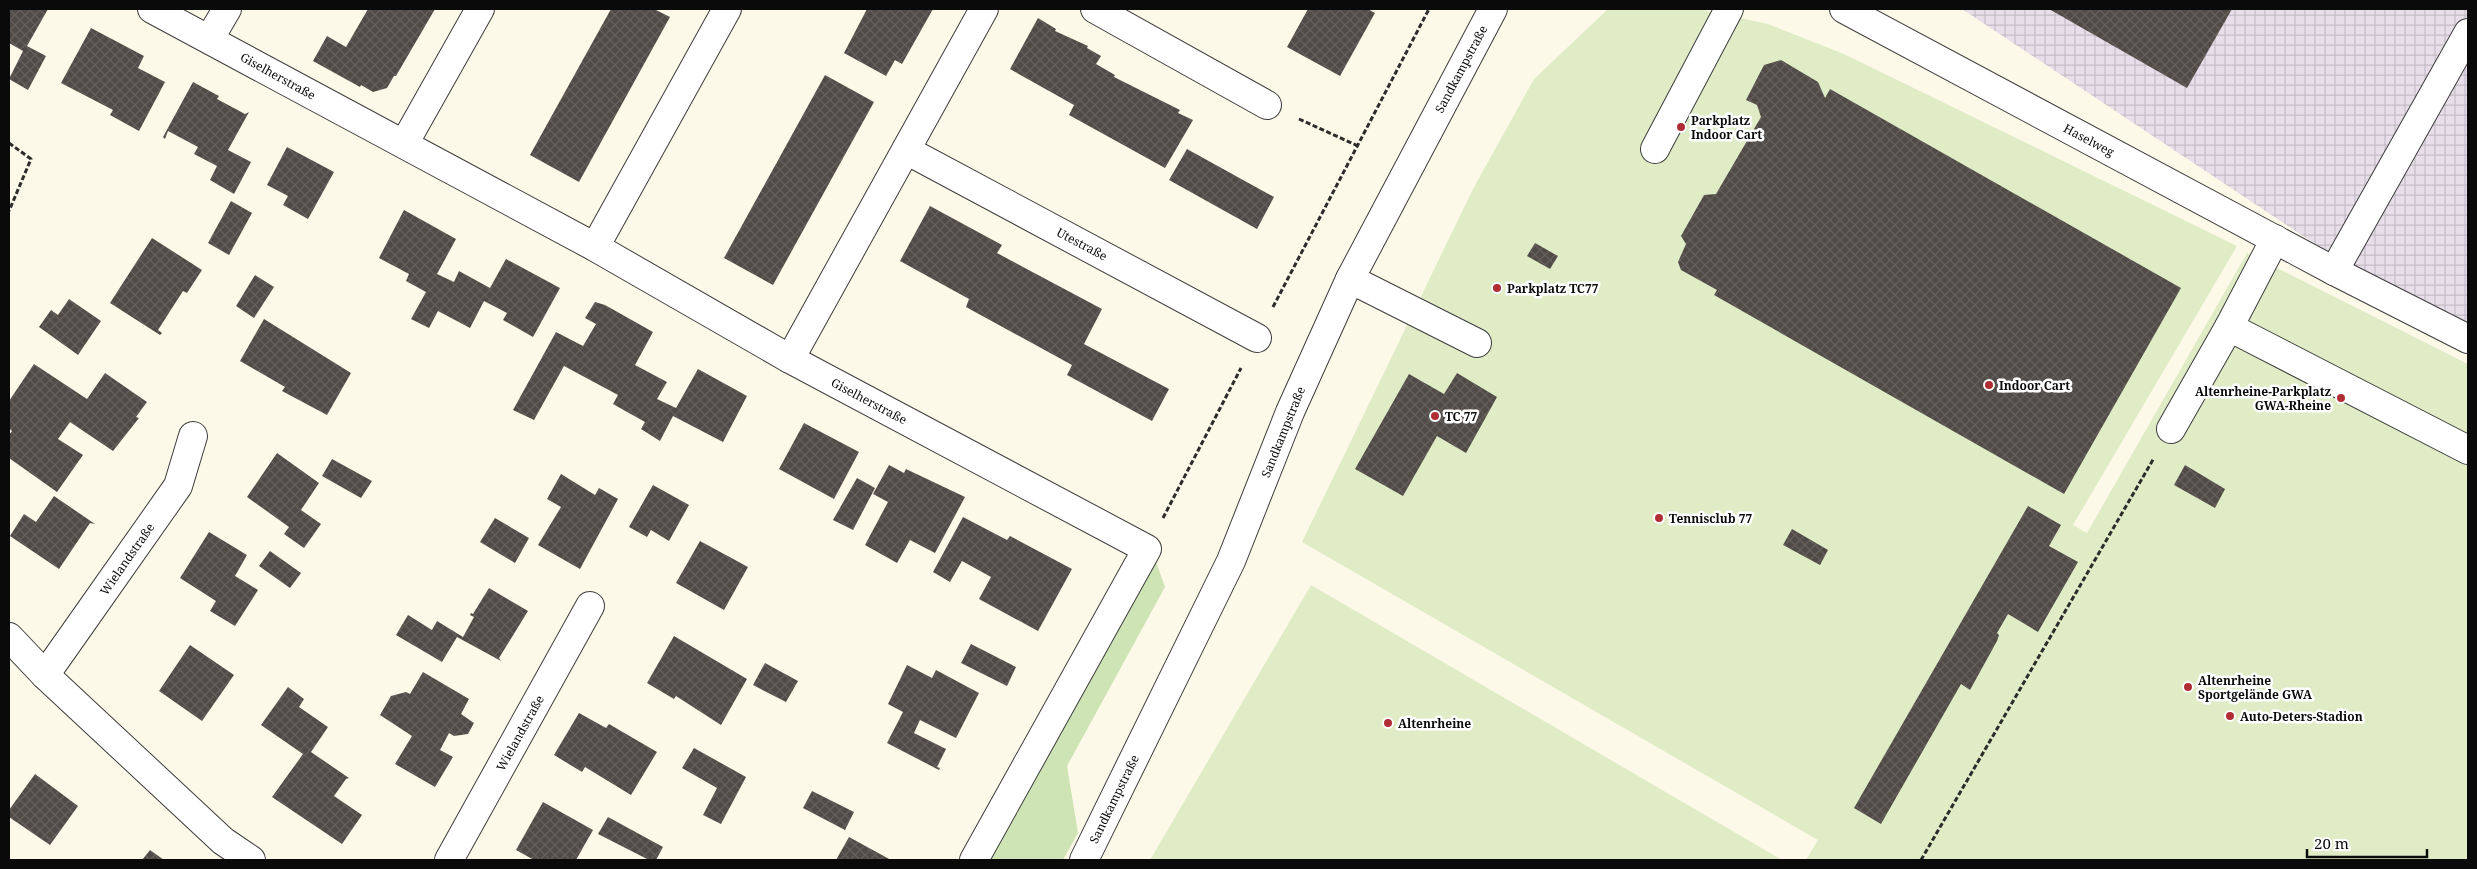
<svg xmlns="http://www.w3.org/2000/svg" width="2477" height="869" font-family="'Noto Serif',serif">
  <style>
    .industrial { fill: url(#industrial-grid) }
    .grass { fill: #cee4b5 }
    .pitch { fill: #dfecc6 }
    .building { fill: url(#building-cross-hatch) }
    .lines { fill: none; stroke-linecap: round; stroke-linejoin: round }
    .minor-casing { stroke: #3d3d3d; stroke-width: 30 }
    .path { stroke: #2c2c2c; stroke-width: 3; stroke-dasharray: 5 2.5; stroke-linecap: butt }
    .minor { stroke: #fff; stroke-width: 28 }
    .poi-dot { fill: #af2d34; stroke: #fff; stroke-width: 2 }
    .labels { text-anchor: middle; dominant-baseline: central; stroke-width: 5; stroke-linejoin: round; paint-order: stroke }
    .street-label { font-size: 12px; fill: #0a0a0a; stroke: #fff }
    .poi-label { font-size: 12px; font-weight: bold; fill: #0a0a0a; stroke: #fff; text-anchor: start }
  </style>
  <defs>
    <pattern id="industrial-grid" width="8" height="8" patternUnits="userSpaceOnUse" patternTransform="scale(1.25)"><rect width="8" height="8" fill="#e7dee9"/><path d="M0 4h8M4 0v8" fill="none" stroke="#c5bdc6"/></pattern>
    <pattern id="building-cross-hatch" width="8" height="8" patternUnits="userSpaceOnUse" patternTransform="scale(1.25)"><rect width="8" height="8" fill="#514b47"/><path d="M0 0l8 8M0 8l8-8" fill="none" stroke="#65605d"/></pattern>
  </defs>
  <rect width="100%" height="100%" fill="#fdf9e8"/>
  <!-- industrial -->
  <path class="industrial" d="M1962 9H2468V324L2327 252Z"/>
  <!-- grass -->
  <path class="grass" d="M1154 556 1165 587 1067 766 1078 833 1063 860H984Z"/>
  <!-- pitch -->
  <g class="pitch">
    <path d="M1608 9H1699L1768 24 1844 54 2237 246 2073 525 2087 533 2247 253 2468 364V860H1806L1818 840 1302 542 1473 189 1534 79Z"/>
    <path d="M1311 585 1782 860H1150Z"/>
  </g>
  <!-- building -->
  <g class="building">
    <path d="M9 9H48L27 46 46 56 28 90 9 79 23 51 9 43Z"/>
    <path d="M368 9H435L396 76H394L387 88 373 92 361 85 360 87 313 61 327 36 346 47Z"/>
    <path d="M611 9H654L670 17 579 182 530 155Z"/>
    <path d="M867 9H933L902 64 895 60 886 76 844 53Z"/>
    <path d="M1308 9H1368L1375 13 1340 76 1287 47Z"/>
    <path d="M2049 9H2232L2187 88Z"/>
    <path d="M1038 18 1056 29 1055 31 1088 46 1087 48 1101 56 1096 64 1115 75 1114 77 1180 110 1178 113 1193 120 1165 168 1069 115 1074 105 1010 69Z"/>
    <path d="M91 28 144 56 138 68 165 82 139 131 110 115 113 110 61 83Z"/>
    <path d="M1781 60 1818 82 1825 98 1830 89 2181 288 2064 494 1714 295 1717 290 1681 270 1678 262 1686 244 1681 236 1704 195 1716 194 1761 117 1757 105 1746 100 1764 65Z"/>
    <path d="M825 75 874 102 773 285 724 258Z"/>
    <path d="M193 82 219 96 217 99 245 114 249 112 228 150 251 162 234 194 210 180 217 166 194 154 198 147 168 131 165 139 163 137Z"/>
    <path d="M287 147 334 172 308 219 283 205 288 196 267 185Z"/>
    <path d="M1187 149 1274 197 1257 229 1169 180Z"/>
    <path d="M231 201 252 213 229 255 208 243Z"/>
    <path d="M930 206 1002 245 997 253 1102 309 1084 344 1169 389 1152 421 1067 375 1072 365 966 307 969 299 900 261Z"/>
    <path d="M404 210 456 239 437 274 454 282 459 271 490 288 506 259 560 288 533 337 503 320 507 313 484 301 470 328 438 311 429 328 411 319 426 292 406 281 409 274 379 258Z"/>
    <path d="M152 238 202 270 187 293 183 291 158 330 162 333 160 335 110 303Z"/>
    <path d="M1535 243 1558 256 1550 269 1527 256Z"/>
    <path d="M255 275 274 287 254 318 236 306Z"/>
    <path d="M69 299 101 321 78 355 39 327 51 310 58 315Z"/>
    <path d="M595 302 605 305 653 332 635 365 667 382 657 399 676 408 698 369 747 396 723 442 673 416 660 441 641 429 645 422 613 404 618 395 564 366 534 420 513 410 556 332 583 346 596 324 585 318Z"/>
    <path d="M264 319 351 373 327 415 282 391 285 387 240 361Z"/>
    <path d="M34 364 87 399 105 373 147 402 136 417 139 418 113 451 70 422 58 439 83 455 57 492 9 458V435L12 431 9 428V401Z"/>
    <path d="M1457 373 1497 397 1466 453 1437 436 1403 496 1355 469 1409 374 1444 394Z"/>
    <path d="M804 423 859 452 834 499 779 469Z"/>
    <path d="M277 453 319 483 301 510 321 524 304 548 284 534 289 527 247 497Z"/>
    <path d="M332 459 372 481 361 498 322 476Z"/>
    <path d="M889 465 904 473 906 469 965 497 935 553 910 540 897 563 865 545 888 502 873 494Z"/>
    <path d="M2185 465 2225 489 2215 508 2174 485Z"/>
    <path d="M561 474 595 495 599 488 618 499 580 569 538 545 561 507 547 499Z"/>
    <path d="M857 478 875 488 853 530 833 520Z"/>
    <path d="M653 485 689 505 669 541 651 530 647 537 629 527Z"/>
    <path d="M54 496 95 524 90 523 59 569 10 536 24 514 36 522Z"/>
    <path d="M2028 506 2061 525 2049 546 2078 562 2038 632 2008 614 1997 633 1999 635 1997 641 1970 690 1961 684 1881 824 1854 808Z"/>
    <path d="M963 517 1007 540 1010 536 1072 569 1038 631 979 599 991 577 962 561 950 582 933 572Z"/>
    <path d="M495 518 529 538 515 563 480 542Z"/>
    <path d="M1792 529 1828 550 1820 565 1783 545Z"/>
    <path d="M209 532 247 555 235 576 258 590 235 626 210 611 216 601 180 578Z"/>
    <path d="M700 541 748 567 724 610 676 583Z"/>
    <path d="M270 551 301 573 290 588 259 566Z"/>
    <path d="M489 588 528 611 499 658 501 661 457 637 442 662 396 635 408 615 432 630 437 621 463 637 474 617 470 615 471 613 473 614Z"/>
    <path d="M674 636 747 679 721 725 676 696 674 699 647 683Z"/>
    <path d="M971 644 1016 667 1007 686 961 663Z"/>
    <path d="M190 645 234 675 202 721 159 691Z"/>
    <path d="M765 663 798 681 786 702 753 685Z"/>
    <path d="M907 665 932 678 936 670 979 693 956 738 920 720 914 733 946 749 937 767 940 768 939 770 887 743 903 712 888 704Z"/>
    <path d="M423 672 469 699 461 714 474 723 468 734 454 736 449 733 440 750 453 757 435 787 395 764 412 736 380 715 391 696 406 692 410 694Z"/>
    <path d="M288 687 304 699 299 707 328 727 311 752 349 778 346 779 334 796 362 815 342 844 272 797 303 754 261 725Z"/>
    <path d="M579 713 606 728 609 724 657 752 631 795 585 767 582 772 554 755Z"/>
    <path d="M694 748 746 777 721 824 703 815 717 788 682 768Z"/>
    <path d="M35 774 78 806 50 845 9 817V810Z"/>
    <path d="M812 791 854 812 845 830 803 808Z"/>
    <path d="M543 802 593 830 576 860H534L516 850Z"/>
    <path d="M608 817 663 847 656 860H649L598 834Z"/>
    <path d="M849 837 891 860H836Z"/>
    <path d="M150 850 164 860H142Z"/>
  </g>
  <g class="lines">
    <!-- minor casing -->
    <g class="minor-casing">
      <g id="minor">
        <path d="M152 9 595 247 790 359 1147 549 974 860"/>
        <path d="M1095 9 1267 105"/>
        <path d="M1844 9 2334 271 2468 339"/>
        <path d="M210 38 227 9"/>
        <path d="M404 144 480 9"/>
        <path d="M1655 149 1729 9"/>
        <path d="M906 150 1257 338"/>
        <path d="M2275 239 2229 327 2468 450"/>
        <path d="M595 247 727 9"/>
        <path d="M2334 271 2468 33"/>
        <path d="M1350 279 1477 343"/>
        <path d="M790 359 984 9"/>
        <path d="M2171 429 2229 327"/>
        <path d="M9 637 45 675 223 841 251 860"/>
        <path d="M45 675 178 486 193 436"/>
        <path d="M449 860 590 606"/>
        <path d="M1084 860 1231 561 1290 412 1350 279 1493 9"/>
      </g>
    </g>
    <!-- path -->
    <g class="path">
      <path d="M1299 119 1358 146"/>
      <path d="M9 143 31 159 9 211"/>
      <path d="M1273 307 1429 9"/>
      <path d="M1163 518 1241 368"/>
      <path d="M1921 860 2154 458"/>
    </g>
    <!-- minor -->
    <use href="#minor" class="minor"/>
  </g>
  <!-- markers -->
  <g class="poi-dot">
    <circle cx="1681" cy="127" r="5"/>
    <circle cx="1497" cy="288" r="5"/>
    <circle cx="1989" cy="385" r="5"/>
    <circle cx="2341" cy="398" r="5"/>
    <circle cx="1435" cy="416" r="5"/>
    <circle cx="1659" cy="518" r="5"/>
    <circle cx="2188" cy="687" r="5"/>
    <circle cx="2230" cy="716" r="5"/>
    <circle cx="1388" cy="723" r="5"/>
  </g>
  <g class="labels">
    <!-- street labels -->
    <g class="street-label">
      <text transform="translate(1461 69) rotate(-62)">Sandkampstraße</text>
      <text transform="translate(278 76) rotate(29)">Giselherstraße</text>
      <text transform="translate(2089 140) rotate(28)">Haselweg</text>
      <text transform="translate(1082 244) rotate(28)">Utestraße</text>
      <text transform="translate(869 401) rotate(28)">Giselherstraße</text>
      <text transform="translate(1283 432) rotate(-68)">Sandkampstraße</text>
      <text transform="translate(127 559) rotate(-55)">Wielandstraße</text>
      <text transform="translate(520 733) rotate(-61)">Wielandstraße</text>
      <text transform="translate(1114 799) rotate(-64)">Sandkampstraße</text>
    </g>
    <!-- poi labels -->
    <g class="poi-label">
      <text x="1691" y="120">Parkplatz<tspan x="1691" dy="14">Indoor Cart</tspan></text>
      <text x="1507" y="288">Parkplatz TC77</text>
      <text x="1999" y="385">Indoor Cart</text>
      <text x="2331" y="391" text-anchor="end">Altenrheine-Parkplatz<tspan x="2331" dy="14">GWA-Rheine</tspan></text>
      <text x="1445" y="416">TC 77</text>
      <text x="1669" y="518">Tennisclub 77</text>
      <text x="2198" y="680">Altenrheine<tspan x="2198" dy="14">Sportgelände GWA</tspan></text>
      <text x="2240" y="716">Auto-Deters-Stadion</text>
      <text x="1398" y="723">Altenrheine</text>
    </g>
  </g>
  <!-- border -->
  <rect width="2477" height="869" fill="none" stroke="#0a0a0a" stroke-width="20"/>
  <!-- scale -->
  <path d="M2307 849v8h120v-8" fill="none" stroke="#0a0a0a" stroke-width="2.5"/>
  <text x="2314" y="849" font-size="15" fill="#0a0a0a" stroke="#ffffff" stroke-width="4" paint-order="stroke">20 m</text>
</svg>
